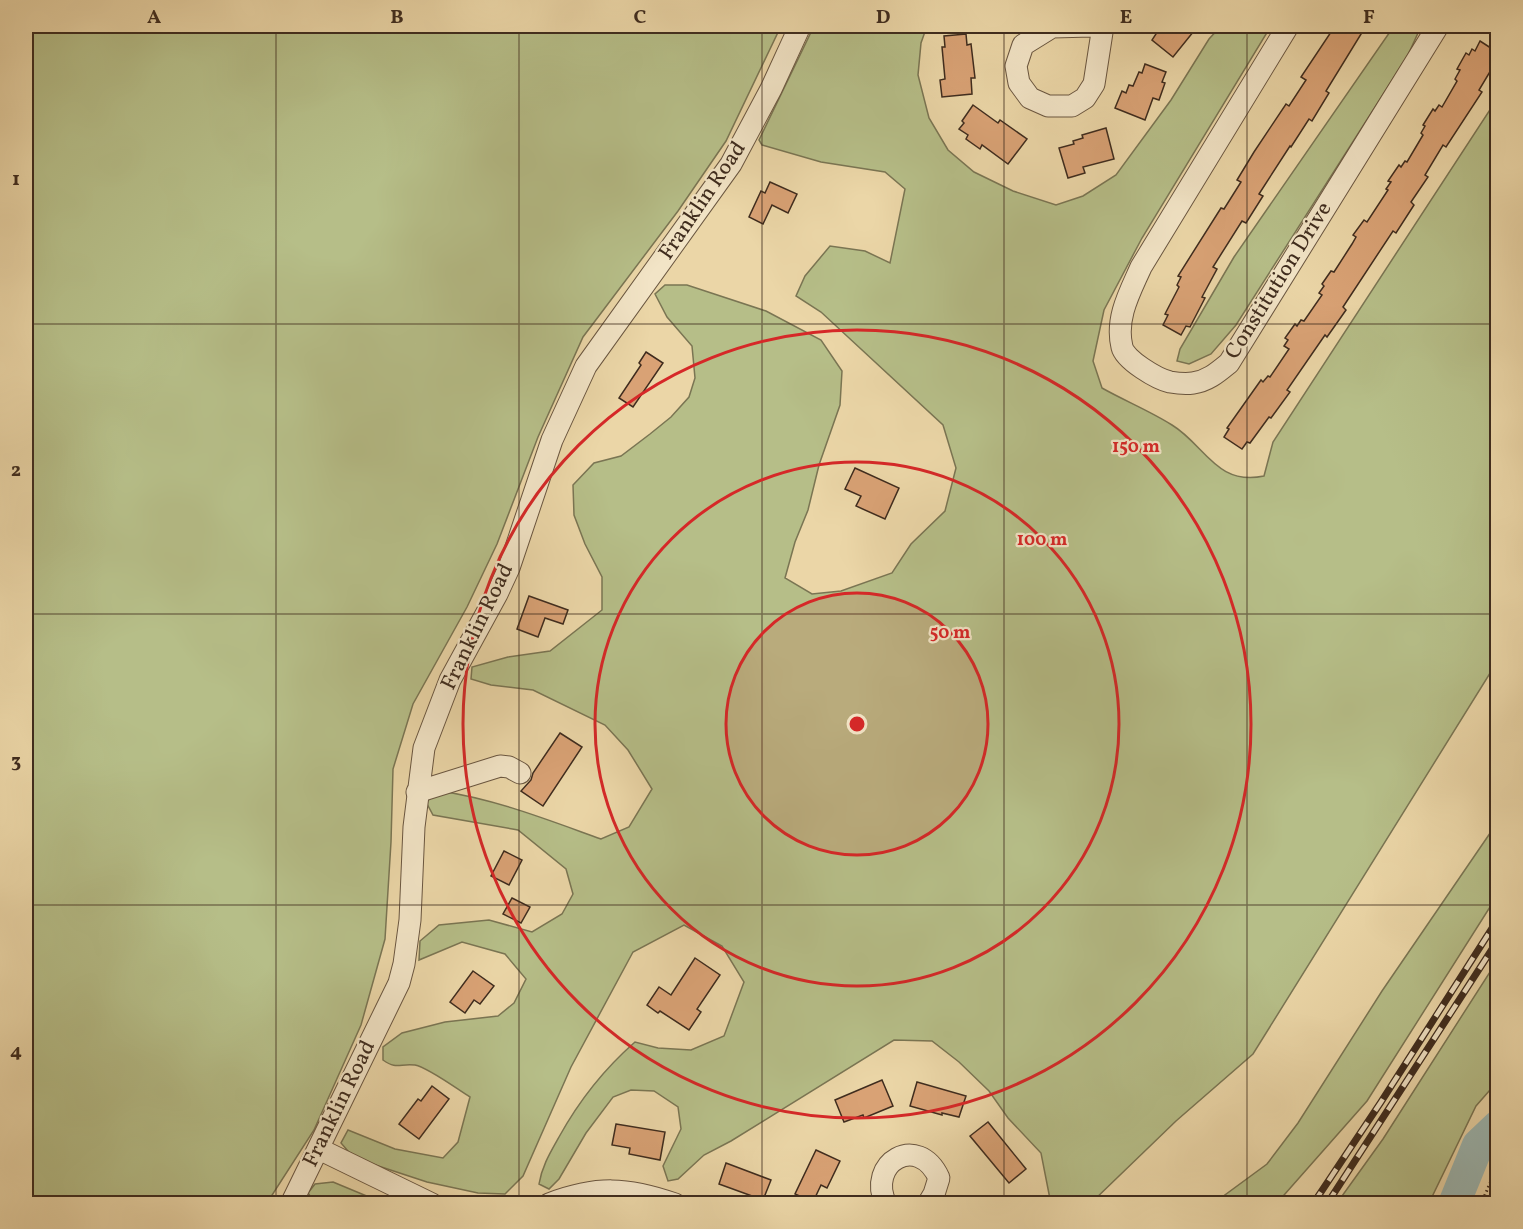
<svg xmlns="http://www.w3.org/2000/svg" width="1523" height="1229" font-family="Vollkorn,serif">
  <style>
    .green { fill: #b6be88; stroke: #7a7553; stroke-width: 1.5 }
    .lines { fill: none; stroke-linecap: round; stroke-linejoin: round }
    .river { stroke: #9cb7b2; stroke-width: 32 }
    .building { fill: #d9a275; stroke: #3f2c1e; stroke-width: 1.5 }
    .minor-casing { stroke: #6a5640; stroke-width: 23 }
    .path { stroke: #3f2c1e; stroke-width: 3; stroke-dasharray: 1.5 3; stroke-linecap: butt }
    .minor { stroke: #f2e4c6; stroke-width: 21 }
    .rail-casing { stroke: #3f2c1e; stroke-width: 7 }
    .rail { stroke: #f2e4c6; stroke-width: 4.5; stroke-dasharray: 14; stroke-linecap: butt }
    .grid { fill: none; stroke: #3f2c1e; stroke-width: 1.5; stroke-opacity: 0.55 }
    .ring { fill: none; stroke: #d62828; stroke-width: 3 }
    .labels { text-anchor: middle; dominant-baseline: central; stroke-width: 4.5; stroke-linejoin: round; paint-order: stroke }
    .street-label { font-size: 22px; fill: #3f2c1e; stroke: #f2e4c6 }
    .centre { fill: #d62828; stroke: #f2e4c6; stroke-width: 3 }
    .ring-label { font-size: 18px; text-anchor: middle; font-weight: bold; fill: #d62828; stroke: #f2e4c6; stroke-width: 4.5; stroke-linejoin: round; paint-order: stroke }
    .neatline { fill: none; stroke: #3f2c1e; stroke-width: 2 }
    .grid-label { font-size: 20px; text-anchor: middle; font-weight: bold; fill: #3f2c1e }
  </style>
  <rect width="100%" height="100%" fill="#ebd6a7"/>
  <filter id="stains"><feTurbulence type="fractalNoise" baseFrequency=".00333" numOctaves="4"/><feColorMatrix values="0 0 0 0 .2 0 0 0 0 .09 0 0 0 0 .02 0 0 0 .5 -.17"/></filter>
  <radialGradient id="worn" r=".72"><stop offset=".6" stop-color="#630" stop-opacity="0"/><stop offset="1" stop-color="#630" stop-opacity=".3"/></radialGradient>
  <!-- green -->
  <g class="green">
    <path d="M26 26H781L726 141 678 211 583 337 538 437 497 544 467 607 413 704 393 769 391 842 385 939 361 1025 314 1130 267 1203H26Z"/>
    <path d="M814 26H927L921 43 918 75 929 118 948 150 974 172 1013 191 1056 205 1083 196 1116 175 1171 100 1209 39 1221 26H1271L1142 238 1104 310 1093 361 1102 388C1125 401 1150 411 1172 425 1205 445 1216 486 1264 476L1273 442 1497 99V662L1253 1054 1176 1121 1091 1203H1048L1050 1199 1041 1153 1008 1118 989 1091 959 1062 932 1041 894 1040 731 1141 704 1155 678 1179 668 1181 663 1166 681 1129 678 1107 654 1091 631 1090 613 1097 586 1133 559 1179 549 1189 539 1184C542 1166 550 1153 559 1137 580 1099 603 1070 635 1042L658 1048 691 1050 724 1036 744 982 722 946 684 925 633 952 571 1067 523 1176 505 1194 478 1193 427 1182 354 1158 341 1143 348 1130 395 1149 443 1158 458 1142 470 1097C457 1089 429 1068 415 1065 400 1063 397 1070 383 1060V1047L402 1033 445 1022 498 1016 514 1003 526 979 505 954 462 942 419 960 420 941 439 925 489 920 532 932 562 914 573 894 566 869 518 830 433 815 426 802 440 791C495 799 548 820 601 839L629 827 652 789 628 750 605 725 533 690 491 685 471 679 472 667 508 657 550 651 602 610V577L585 544 574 515 573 485 594 463 621 456 650 434 671 417 689 397 695 378 692 346 667 317 655 294 665 285H687L766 311 821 340 842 371 840 405 819 465 808 510 795 542 785 578 812 594 841 591 892 573 911 544 945 511 956 468 943 425 821 312 796 296 805 276 830 246 865 251 890 263 905 189 885 172 821 162 762 145 759 140Z"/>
    <path d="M1394 26H1420L1418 33 1407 57 1236 325 1211 354 1189 364 1177 361 1180 349 1234 257Z"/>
    <path d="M1497 823V896L1367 1101 1277 1203H1214L1267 1164 1298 1123 1382 991Z"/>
    <path d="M1497 961V1082L1476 1106 1429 1203H1337L1383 1139Z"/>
    <path d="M333 1182 381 1202 386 1203H315L308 1193 315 1184Z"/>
  </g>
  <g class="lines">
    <!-- river -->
    <path class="river" d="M1454 1204 1478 1145 1498 1126"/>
  </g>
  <!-- building -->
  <g class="building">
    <path d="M1146 26H1198L1173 57 1152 40 1156 34Z"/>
    <path d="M1335 26H1366L1326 91 1329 93 1312 121 1309 119 1291 147 1290 146 1259 194 1263 196 1246 223 1242 221 1213 267 1217 269 1202 297 1205 298 1190 327 1186 326 1181 335 1163 325 1168 315 1165 314 1179 287 1177 285 1181 277 1178 276 1221 208 1224 209 1241 182 1237 180 1254 152 1286 104 1289 106 1306 80 1301 77Z"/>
    <path d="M966 34 967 45 971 44 975 78H971L972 94 942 97 940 80 945 79 942 47H945L944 36Z"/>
    <path d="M1480 41 1497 52V60L1479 90 1482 92 1446 147 1443 145 1425 175 1428 177 1411 202 1414 205 1396 233 1393 231 1343 307 1346 310 1327 337 1325 335 1287 390 1290 392 1271 418 1269 417 1250 443 1247 442 1242 449 1224 437 1229 429 1227 428 1261 380 1263 382 1268 376 1270 377 1289 349 1284 346 1288 340 1285 338 1295 324 1297 326 1301 320 1304 321 1322 295 1319 293 1324 286 1322 284 1331 271 1334 272 1352 244 1356 237 1353 235 1364 220 1367 222 1388 190 1386 189 1391 182 1388 181 1399 165 1401 167 1405 161 1407 162 1423 135 1421 133 1425 126 1423 125 1433 109 1435 111 1439 105 1442 107 1457 81 1455 79 1460 70 1457 69 1466 53 1469 55 1472 49 1475 51Z"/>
    <path d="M1145 64 1166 72 1162 82 1165 83 1159 100 1153 98 1145 120 1115 108 1122 91 1126 93 1129 85 1133 86 1139 72 1142 73Z"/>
    <path d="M973 105 998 123 1000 120 1027 139 1008 164 982 145 980 149 966 139 968 135 959 129 964 123 962 121Z"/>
    <path d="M1106 128 1114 159 1083 167 1085 173 1068 178 1059 148 1074 144 1073 141 1083 138 1082 135Z"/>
    <path d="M770 182 797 194 788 213 772 205 763 224 749 217 761 191 765 193Z"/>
    <path d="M646 352 663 363 633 407 619 398 641 365 639 363Z"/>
    <path d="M855 468 899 488 885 519 856 506 861 496 845 489Z"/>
    <path d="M529 596 568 610 563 624 545 618 538 637 517 629Z"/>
    <path d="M560 733 582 747 543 806 521 791 531 780 533 773Z"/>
    <path d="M504 851 522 860 509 885 491 876Z"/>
    <path d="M512 898 530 907 521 923 503 914Z"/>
    <path d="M695 958 720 975 697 1009 701 1012 689 1030 660 1011 658 1013 647 1005 659 987 671 995Z"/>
    <path d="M473 971 494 986 480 1004 474 1000 465 1013 450 1002Z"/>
    <path d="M882 1080 893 1106 864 1118 863 1115 844 1122 835 1100Z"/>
    <path d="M917 1082 966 1096 959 1117 942 1113V1115L910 1106Z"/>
    <path d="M432 1086 449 1099 419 1139 399 1124 418 1099 421 1101Z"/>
    <path d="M988 1122 1026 1169 1009 1183 970 1136Z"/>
    <path d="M616 1124 665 1132 660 1160 629 1154 630 1148 612 1145Z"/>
    <path d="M816 1150 840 1161 827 1188 821 1185 813 1202 795 1194Z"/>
    <path d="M726 1163 771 1180 763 1200 719 1184Z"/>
  </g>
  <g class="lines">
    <!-- minor casing -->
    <g class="minor-casing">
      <g id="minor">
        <path d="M1092 26 1052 27 1023 45 1016 66 1019 83 1030 98 1048 106H1072L1085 98 1094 84 1103 26"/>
        <path d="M1288 26 1141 267C1130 292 1115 318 1122 347 1125 360 1157 379 1170 382 1176 383 1186 384 1193 383 1208 381 1218 372 1229 363L1438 26"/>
        <path d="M417 792 500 766 509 767 520 773"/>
        <path d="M319 1149 432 1204"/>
        <path d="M291 1204 399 983 404 964 410 920 414 827 424 748 450 680 497 594 509 568 552 440 586 366 731 164 771 89 800 26"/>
        <path d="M549 1204C596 1186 627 1187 675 1204"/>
        <path d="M886 1204C866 1163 918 1132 939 1178L934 1194 928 1204"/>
      </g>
    </g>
    <!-- path -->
    <path class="path" d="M1481 1204 1498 1165"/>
    <!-- minor -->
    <use href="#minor" class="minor"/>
    <!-- rail casing -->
    <g class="rail-casing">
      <g id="rail">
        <path d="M1313 1204 1381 1102 1498 919"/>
        <path d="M1327 1204 1498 940"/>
      </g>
    </g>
    <!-- rail -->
    <use href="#rail" class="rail"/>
  </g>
  <!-- grid -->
  <path class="grid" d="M276 26V1204M519 26V1204M762 26V1204M1004 26V1204M1247 26V1204M26 324H1498M26 614H1498M26 905H1498"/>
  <!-- distance rings -->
  <circle cx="857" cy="724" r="131" fill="#d62828" fill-opacity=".12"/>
  <g class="ring">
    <circle cx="857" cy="724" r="131"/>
    <circle cx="857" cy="724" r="262"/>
    <circle cx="857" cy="724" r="394"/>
  </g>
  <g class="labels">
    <!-- street labels -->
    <g class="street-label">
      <text transform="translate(703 201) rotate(-56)">Franklin Road</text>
      <text transform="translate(1279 281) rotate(-58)">Constitution Drive</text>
      <text transform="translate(478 627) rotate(-64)">Franklin Road</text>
      <text transform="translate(340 1104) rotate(-64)">Franklin Road</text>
    </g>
  </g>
  <circle cx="857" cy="724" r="9" class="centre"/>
  <g class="ring-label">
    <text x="1136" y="452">150 m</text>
    <text x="1042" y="545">100 m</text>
    <text x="950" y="638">50 m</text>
  </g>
  <!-- margin -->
  <rect width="1523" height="1229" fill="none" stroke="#ebd6a7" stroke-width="66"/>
  <rect x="33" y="33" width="1457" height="1163" class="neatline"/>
  <g class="grid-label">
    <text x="154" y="23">A</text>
    <text x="397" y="23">B</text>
    <text x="640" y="23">C</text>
    <text x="883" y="23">D</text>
    <text x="1126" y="23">E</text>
    <text x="1369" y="23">F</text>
    <text x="16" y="185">1</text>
    <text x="16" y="476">2</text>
    <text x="16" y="767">3</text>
    <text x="16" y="1057">4</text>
  </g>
  <rect width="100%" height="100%" filter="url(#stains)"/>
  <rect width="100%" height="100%" fill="url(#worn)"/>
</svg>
